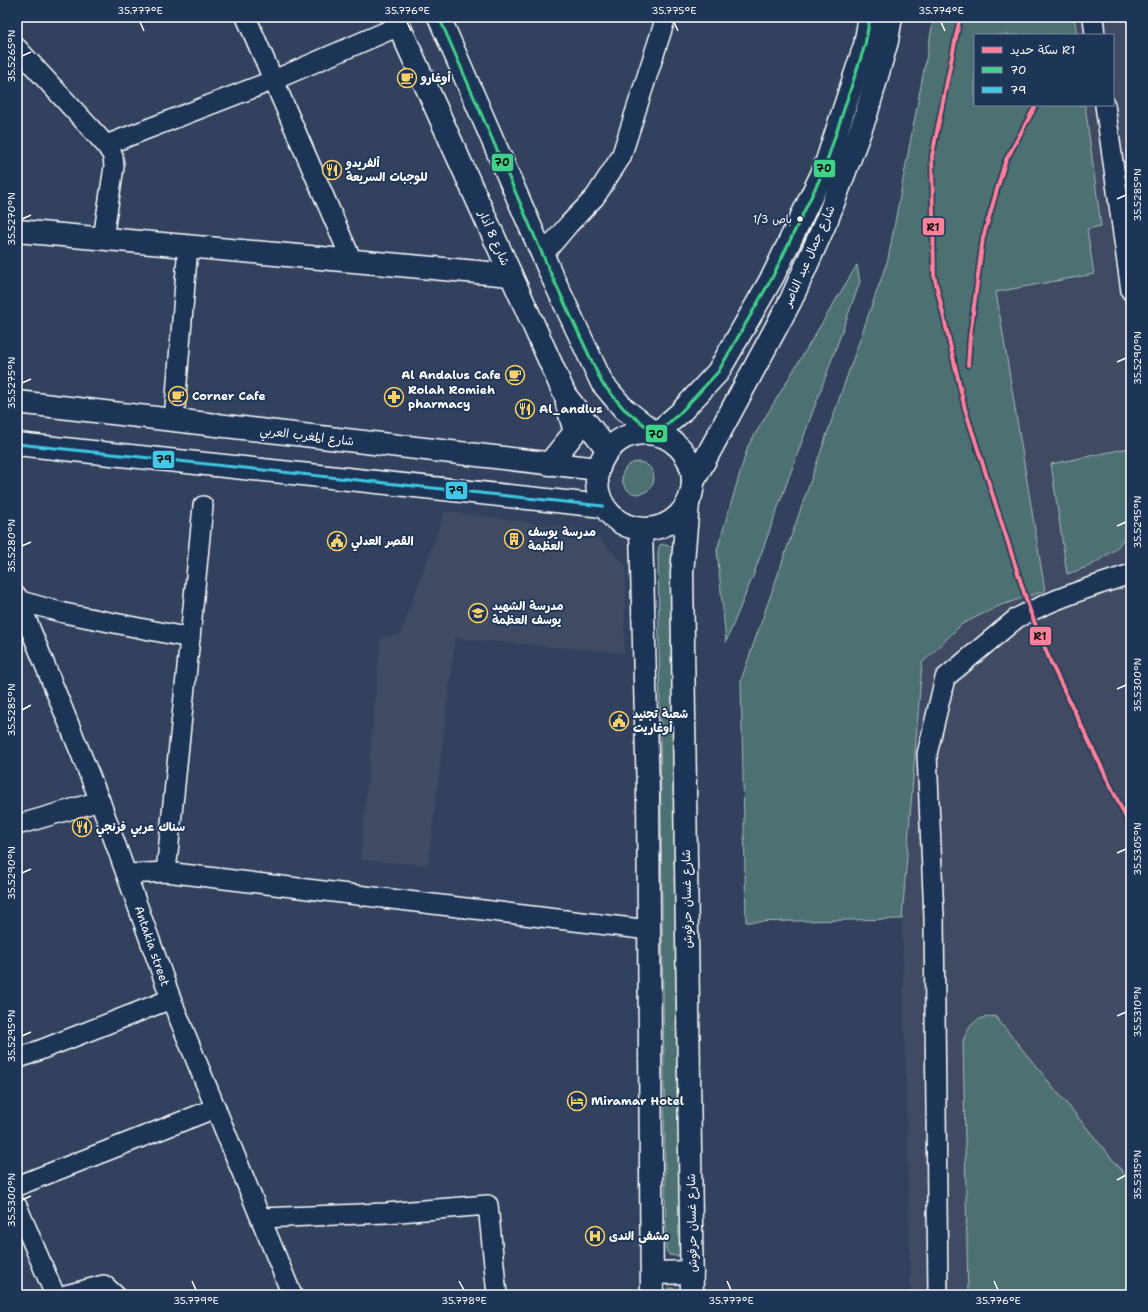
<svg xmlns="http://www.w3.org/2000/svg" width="1148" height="1312" font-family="'Shantell Sans','Playpen Sans Arabic',sans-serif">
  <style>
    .built { fill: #414b63 }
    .green { fill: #4d7172; stroke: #a6b8b8 }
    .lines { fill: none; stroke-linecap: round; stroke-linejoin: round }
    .minor-casing { stroke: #fff; stroke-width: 22 }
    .tertiary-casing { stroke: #fff; stroke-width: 25 }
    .secondary-casing { stroke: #fff; stroke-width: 25 }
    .primary-casing { stroke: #fff; stroke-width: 25 }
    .minor { stroke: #1d3557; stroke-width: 19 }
    .tertiary { stroke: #1d3557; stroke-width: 22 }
    .secondary { stroke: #1d3557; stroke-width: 22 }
    .primary { stroke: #1d3557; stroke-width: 22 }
    .bus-1-casing { stroke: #1d3557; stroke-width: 6 }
    .bus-2-casing { stroke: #1d3557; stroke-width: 6 }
    .bus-1 { stroke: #40d288; stroke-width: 3 }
    .bus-2 { stroke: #40c8e6; stroke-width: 3 }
    .rail-1-casing { stroke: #1d3557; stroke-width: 7 }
    .rail-1 { stroke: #ff8098; stroke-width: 4 }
    .ticks { fill: none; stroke: #fff; stroke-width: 1.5 }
    .bus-dot { fill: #fff; stroke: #1d3557; stroke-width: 1.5 }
    .labels { text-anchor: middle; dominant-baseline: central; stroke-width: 3.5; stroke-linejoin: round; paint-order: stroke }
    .bus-label { font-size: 11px; fill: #fff; stroke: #1d3557; text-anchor: end }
    .poi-label { font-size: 12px; font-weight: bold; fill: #fff; stroke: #1d3557; text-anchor: start }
    .street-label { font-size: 12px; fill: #fff; stroke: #1d3557 }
    .line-badge { stroke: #1d3557; stroke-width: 1.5 }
    .pale-badge-label { font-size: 11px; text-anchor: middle; font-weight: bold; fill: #111 }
    .neatline { fill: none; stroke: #fff; stroke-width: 1.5 }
    .ticks-label { font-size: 10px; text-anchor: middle; fill: #fff }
  </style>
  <rect width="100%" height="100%" fill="#32425e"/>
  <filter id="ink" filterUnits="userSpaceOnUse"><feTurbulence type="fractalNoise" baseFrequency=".025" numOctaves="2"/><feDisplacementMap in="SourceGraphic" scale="8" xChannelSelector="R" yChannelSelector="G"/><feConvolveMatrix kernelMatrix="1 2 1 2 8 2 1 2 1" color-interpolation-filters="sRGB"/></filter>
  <g filter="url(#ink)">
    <!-- built -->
    <g class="built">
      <path d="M1074 17H1131V1295H911L902 919 922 663 962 624 1001 605 1045 591 996 292 1094 274 1087 229 1101 226 1085 105H1113V35H1077Z"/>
      <path d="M445 511 584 530 599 538 626 567 624 653 455 638 428 865 360 860 381 637 400 635Z"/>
    </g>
    <!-- green -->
    <g class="green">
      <path d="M934 17H1074L1077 35H975V105H1085L1101 226 1087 229 1094 274 996 292 1045 591 1001 605 962 624 922 663 902 919 746 922 741 680 888 259Z"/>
      <path d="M857 265 860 282 753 576 726 642 717 550 748 446Z"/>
      <path d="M1129 448 1131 523 1124 538 1116 549 1090 566 1067 574 1051 464Z"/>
      <circle cx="638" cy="478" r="16"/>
      <path d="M661 544 673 547 681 1252 678 1256 669 1255 666 1250 658 552 659 547Z"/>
      <path d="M995 1016 1131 1182V1295H968L963 1041C970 1023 975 1018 995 1016Z"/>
      <path d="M670 1288 680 1289 682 1295H667L668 1289Z"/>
    </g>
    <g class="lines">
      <!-- minor casing -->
      <g class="minor-casing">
        <g id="minor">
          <path d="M246 17 352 261"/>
          <path d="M1093 17 1095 35"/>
          <path d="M17 48 106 145 113 156 114 167 103 238"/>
          <path d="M1105 105 1131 291"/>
          <path d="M106 145 274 80 399 26"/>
          <path d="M542 256 569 224 595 197 621 157 666 17"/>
          <path d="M174 420 188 246"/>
          <path d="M17 596 100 801 171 999 292 1295"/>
          <path d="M17 600 64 613 190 638 203 506"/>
          <path d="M17 825 100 801"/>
          <path d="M166 872 190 638"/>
          <path d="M127 874 166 872 649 930"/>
          <path d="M17 1059 171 999"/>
          <path d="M17 1186 216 1108"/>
          <path d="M17 1206 55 1295"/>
          <path d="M261 1218 386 1213 488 1205 497 1295"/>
          <path d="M66 1295 104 1285 115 1295"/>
          <path d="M938 1295 934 917 927 754 945 678 1017 618C1053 599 1093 586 1131 574"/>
        </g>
      </g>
      <!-- tertiary casing -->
      <g class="tertiary-casing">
        <path id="tertiary" d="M17 231 511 275"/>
      </g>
      <!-- secondary casing -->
      <g class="secondary-casing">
        <g id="secondary">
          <path d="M395 17 565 395 608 450"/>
          <path d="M439 17 551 274 602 383 624 409 656 434"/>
          <path d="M17 402 598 469"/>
          <path d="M17 444 603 506"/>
          <path d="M549 464 575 432 567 404"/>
        </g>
      </g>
      <!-- primary casing -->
      <g class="primary-casing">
        <g id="primary">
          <circle cx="645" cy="481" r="48"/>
          <path d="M656 434 680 413 718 372 773 276 824 170 865 45 870 17"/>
          <path d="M693 482 791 300 828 217 866 115 887 41 891 17"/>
          <path d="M688 503 682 573 692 1295"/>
          <path d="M641 530 648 794 652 1295"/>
          <path d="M653 1273 692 1272"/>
        </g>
      </g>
      <!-- minor -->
      <use href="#minor" class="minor"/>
      <!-- tertiary -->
      <use href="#tertiary" class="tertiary"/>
      <!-- secondary -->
      <use href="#secondary" class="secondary"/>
      <!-- primary -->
      <use href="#primary" class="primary"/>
      <!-- bus-1 casing -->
      <g class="bus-1-casing">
        <path id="bus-1" d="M439 17 551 274 602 383 624 409 656 434 680 413 718 372 773 276 824 170 865 45 870 17"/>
      </g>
      <!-- bus-2 casing -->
      <g class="bus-2-casing">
        <path id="bus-2" d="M17 444 603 506"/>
      </g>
      <!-- bus-1 -->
      <use href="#bus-1" class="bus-1"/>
      <!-- bus-2 -->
      <use href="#bus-2" class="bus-2"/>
      <!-- rail-1 casing -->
      <g class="rail-1-casing">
        <g id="rail-1">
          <path d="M960 17 932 156 934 275 965 409 1030 611 1051 663 1131 828"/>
          <path d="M968 365 970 336 983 238 1005 162 1036 105"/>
        </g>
      </g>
      <!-- rail-1 -->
      <use href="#rail-1" class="rail-1"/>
    </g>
  </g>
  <!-- ticks -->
  <path class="ticks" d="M140 22 144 31M407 22 411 31M674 22 678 31M941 22 945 31M22 56 31 52M1117 199 1126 195M22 219 31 215M1117 362 1126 358M22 383 31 379M1117 526 1126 522M22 546 31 542M1117 689 1126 685M22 710 31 705M1117 853 1126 849M22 873 31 869M1117 1016 1126 1012M22 1036 31 1032M1117 1180 1126 1175M22 1200 31 1196M192 1281 196 1290M459 1281 464 1290M727 1281 731 1290M994 1281 998 1290"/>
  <!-- icons -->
  <defs>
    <g id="cafe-ring" transform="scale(1)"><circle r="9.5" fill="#1d3557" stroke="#ffd166" stroke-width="1.5"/><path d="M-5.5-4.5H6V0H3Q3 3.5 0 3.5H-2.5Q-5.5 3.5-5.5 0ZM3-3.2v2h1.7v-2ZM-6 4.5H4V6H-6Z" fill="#ffd166"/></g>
    <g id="restaurant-ring" transform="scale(1)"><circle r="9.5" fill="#1d3557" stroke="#ffd166" stroke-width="1.5"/><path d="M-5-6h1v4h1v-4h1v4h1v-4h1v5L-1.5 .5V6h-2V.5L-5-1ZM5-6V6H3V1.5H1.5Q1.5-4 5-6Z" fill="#ffd166"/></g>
    <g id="pharmacy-ring" transform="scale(1)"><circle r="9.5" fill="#1d3557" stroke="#ffd166" stroke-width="1.5"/><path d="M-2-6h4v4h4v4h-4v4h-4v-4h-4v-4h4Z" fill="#ffd166"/></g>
    <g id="building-ring" transform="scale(1)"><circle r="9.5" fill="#1d3557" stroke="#ffd166" stroke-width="1.5"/><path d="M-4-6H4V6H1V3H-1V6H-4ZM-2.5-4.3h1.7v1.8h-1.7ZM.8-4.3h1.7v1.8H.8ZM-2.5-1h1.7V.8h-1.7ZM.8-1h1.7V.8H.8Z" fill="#ffd166"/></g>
    <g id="civic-ring" transform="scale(1)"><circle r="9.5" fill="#1d3557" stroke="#ffd166" stroke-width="1.5"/><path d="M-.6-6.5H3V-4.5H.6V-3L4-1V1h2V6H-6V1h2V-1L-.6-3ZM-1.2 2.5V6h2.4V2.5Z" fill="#ffd166"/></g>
    <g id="school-ring" transform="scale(1)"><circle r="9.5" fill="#1d3557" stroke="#ffd166" stroke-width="1.5"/><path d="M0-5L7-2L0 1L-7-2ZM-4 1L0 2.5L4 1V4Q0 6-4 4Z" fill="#ffd166"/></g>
    <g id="hotel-ring" transform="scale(1)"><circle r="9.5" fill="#1d3557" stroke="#ffd166" stroke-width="1.5"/><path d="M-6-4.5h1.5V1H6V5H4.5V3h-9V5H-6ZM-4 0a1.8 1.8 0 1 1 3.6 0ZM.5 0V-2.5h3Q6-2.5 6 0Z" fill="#ffd166"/></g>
    <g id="hospital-ring" transform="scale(1)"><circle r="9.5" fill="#1d3557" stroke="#ffd166" stroke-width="1.5"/><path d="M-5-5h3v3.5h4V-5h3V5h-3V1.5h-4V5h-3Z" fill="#ffd166"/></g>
  </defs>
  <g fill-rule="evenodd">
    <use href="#cafe-ring" x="407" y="78"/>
    <use href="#restaurant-ring" x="332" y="170"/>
    <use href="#cafe-ring" x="515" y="375"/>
    <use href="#cafe-ring" x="178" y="396"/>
    <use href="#pharmacy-ring" x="394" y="397"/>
    <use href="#restaurant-ring" x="525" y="409"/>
    <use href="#building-ring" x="514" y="539"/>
    <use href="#civic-ring" x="337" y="541"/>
    <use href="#school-ring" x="478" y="613"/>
    <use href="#civic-ring" x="619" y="721"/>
    <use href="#restaurant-ring" x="82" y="827"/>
    <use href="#hotel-ring" x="577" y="1101"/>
    <use href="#hospital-ring" x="595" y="1236"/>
  </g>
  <!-- markers -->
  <circle class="bus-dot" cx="800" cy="219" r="3.5"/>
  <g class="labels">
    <!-- bus labels -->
    <g class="bus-label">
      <text x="792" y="219">باص 1/3</text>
    </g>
    <!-- poi labels -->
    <g class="poi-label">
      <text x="421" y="78">أوغارو</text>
      <text x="346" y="163">ألفريدو<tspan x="346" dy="14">للوجبات السريعة</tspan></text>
      <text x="501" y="375" text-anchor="end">Al Andalus Cafe</text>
      <text x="408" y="390">Rolah Romieh<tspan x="408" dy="14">pharmacy</tspan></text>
      <text x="192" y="396">Corner Cafe</text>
      <text x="539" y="409">Al_andlus</text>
      <text x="528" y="532">مدرسة يوسف<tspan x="528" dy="14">العظمة</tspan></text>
      <text x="351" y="541">القصر العدلي</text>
      <text x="492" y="606">مدرسة الشهيد<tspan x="492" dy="14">يوسف العظمة</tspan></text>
      <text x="633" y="714">شعبة تجنيد<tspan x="633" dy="14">أوغاريت</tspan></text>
      <text x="96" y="827">سناك عربي فرنجي</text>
      <text x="591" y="1101">Miramar Hotel</text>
      <text x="609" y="1236">مشفى الندى</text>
    </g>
    <!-- street labels -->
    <g class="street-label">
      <text transform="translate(494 238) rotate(66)">شارع 8 أذار</text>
      <text transform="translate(809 256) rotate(-66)">شارع جمال عبد الناصر</text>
      <text transform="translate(307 436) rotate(7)">شارع المغرب العربي</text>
      <text transform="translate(687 899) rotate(-91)">شارع غسان حرفوش</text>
      <text transform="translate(152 946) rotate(71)">Antakia street</text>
      <text transform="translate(692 1223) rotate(-91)">شارع غسان حرفوش</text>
    </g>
  </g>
  <g class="line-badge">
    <rect x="491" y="153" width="23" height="19" rx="4" fill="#40d288"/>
    <rect x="813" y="159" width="23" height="19" rx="4" fill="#40d288"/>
    <rect x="922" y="217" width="23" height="19" rx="4" fill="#ff8098"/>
    <rect x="645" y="424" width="23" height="19" rx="4" fill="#40d288"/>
    <rect x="152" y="450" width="23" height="19" rx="4" fill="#40c8e6"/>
    <rect x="445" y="481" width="23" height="19" rx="4" fill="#40c8e6"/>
    <rect x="1029" y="626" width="23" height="20" rx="4" fill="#ff8098"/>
  </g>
  <g class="pale-badge-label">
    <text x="502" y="166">70</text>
    <text x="824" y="172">70</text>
    <text x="933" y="231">R1</text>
    <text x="656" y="438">70</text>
    <text x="164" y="463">79</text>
    <text x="456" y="494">79</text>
    <text x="1040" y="640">R1</text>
  </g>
  <!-- margin -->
  <rect width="1148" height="1312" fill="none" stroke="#1d3557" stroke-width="44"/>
  <!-- legend -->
  <rect x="974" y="34" width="140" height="72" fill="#1d3557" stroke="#77869a"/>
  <rect x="982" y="47" width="20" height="6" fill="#ff8098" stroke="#77869a"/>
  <text x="1010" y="54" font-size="12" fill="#ffffff">سكة حديد R1</text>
  <rect x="982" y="67" width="20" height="6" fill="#40d288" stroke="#77869a"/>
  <text x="1010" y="74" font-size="12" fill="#ffffff">70</text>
  <rect x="982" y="87" width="20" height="6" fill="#40c8e6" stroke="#77869a"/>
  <text x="1010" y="94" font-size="12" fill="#ffffff">79</text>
  <rect x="22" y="22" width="1104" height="1268" class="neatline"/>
  <g class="ticks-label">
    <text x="140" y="14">35.777°E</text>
    <text x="407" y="14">35.776°E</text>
    <text x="674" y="14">35.775°E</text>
    <text x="941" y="14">35.774°E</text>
    <text transform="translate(11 56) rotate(-90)" y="4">35.5265°N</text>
    <text transform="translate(1137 195) rotate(-90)" y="4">35.5285°N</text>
    <text transform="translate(11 219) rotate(-90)" y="4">35.5270°N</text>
    <text transform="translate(1137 358) rotate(-90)" y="4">35.5290°N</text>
    <text transform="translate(11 383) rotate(-90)" y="4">35.5275°N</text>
    <text transform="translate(1137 522) rotate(-90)" y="4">35.5295°N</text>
    <text transform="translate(11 546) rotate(-90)" y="4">35.5280°N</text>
    <text transform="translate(1137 685) rotate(-90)" y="4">35.5300°N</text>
    <text transform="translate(11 710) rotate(-90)" y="4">35.5285°N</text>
    <text transform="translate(1137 849) rotate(-90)" y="4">35.5305°N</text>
    <text transform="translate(11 873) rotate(-90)" y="4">35.5290°N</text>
    <text transform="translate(1137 1012) rotate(-90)" y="4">35.5310°N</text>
    <text transform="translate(11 1036) rotate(-90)" y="4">35.5295°N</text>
    <text transform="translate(1137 1175) rotate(-90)" y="4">35.5315°N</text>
    <text transform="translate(11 1200) rotate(-90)" y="4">35.5300°N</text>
    <text x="196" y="1304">35.779°E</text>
    <text x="464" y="1304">35.778°E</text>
    <text x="731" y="1304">35.777°E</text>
    <text x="998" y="1304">35.776°E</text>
  </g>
</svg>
